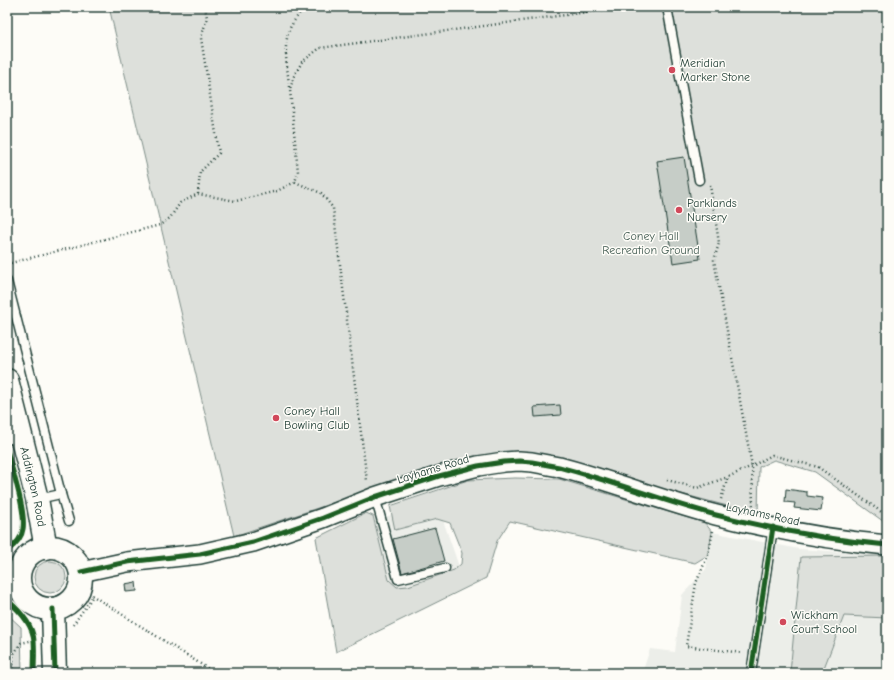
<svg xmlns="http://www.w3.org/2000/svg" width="894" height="680" font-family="'Comic Neue',sans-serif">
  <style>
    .built { fill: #eceee9 }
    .green { fill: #dde0db; stroke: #7e8e88 }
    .building { fill: #c6cdc7; stroke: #1f3d34 }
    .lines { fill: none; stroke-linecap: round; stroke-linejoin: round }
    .service-casing { stroke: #1f3d34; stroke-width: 11 }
    .tertiary-casing { stroke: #1f3d34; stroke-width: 22 }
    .primary-casing { stroke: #1f3d34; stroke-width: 25 }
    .path { stroke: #1f3d34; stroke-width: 2.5; stroke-dasharray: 1 3; stroke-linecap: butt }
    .service { stroke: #fdfcf7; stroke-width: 8 }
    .tertiary { stroke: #fdfcf7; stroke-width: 19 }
    .primary { stroke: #fdfcf7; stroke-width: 22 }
    .cycleway-casing { stroke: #fdfcf7; stroke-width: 8 }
    .cycleway { stroke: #1b5e20; stroke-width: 5 }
    .poi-dot { fill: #d1495b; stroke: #fdfcf7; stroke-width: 1.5 }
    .labels { text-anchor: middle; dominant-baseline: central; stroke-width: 3; stroke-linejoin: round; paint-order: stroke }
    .poi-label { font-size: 12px; fill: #1f3d34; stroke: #fdfcf7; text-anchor: start }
    .park-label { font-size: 12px; fill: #455e55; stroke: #fdfcf7 }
    .street-label { font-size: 12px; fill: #1f3d34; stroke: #fdfcf7 }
  </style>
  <rect width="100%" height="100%" fill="#fdfcf7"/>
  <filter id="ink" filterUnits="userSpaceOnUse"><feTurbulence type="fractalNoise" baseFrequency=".025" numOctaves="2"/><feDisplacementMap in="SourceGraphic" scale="8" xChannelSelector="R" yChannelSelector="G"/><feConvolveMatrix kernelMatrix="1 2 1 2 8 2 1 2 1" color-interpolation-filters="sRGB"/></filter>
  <g filter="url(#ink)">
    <!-- built -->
    <g class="built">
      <path d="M436 500 464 581 374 611 347 530Z"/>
      <path d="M712 532 799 549 887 555V673H642L650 649 675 652 682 595 706 569Z"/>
    </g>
    <!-- green -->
    <g class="green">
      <path d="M109 7H887V524L815 472 774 460 759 467 758 514 518 451 461 460 234 536Z"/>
      <path d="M515 478 559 479 705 523 712 532 708 555 695 563 510 521 497 541 486 578 336 652 316 538 366 513 373 516 389 580 397 587 408 586 454 570 461 564 462 553 450 523 437 519 395 530 390 506 468 480Z"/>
      <path d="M887 556V618L844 616 822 673H790L801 557Z"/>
      <circle cx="50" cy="577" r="16"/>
      <path d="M7 614 21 627 22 673H7Z"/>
    </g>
    <!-- building -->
    <g class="building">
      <path d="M684 157 700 259 673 263 657 161Z"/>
      <path d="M560 405 561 415 535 417 534 407Z"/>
      <path d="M786 489 807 492V496L823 498 821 511 794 508 795 503 785 502Z"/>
      <path d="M435 528 444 561 402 573 393 539Z"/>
      <path d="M136 582 137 591 126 592 125 584Z"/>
    </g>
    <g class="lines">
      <!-- service casing -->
      <g class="service-casing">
        <g id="service">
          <path d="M667 7 699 180"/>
          <path d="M7 281 61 494 69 521"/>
          <path d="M7 440 21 436"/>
          <path d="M375 497 398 579 445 568"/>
          <path d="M38 499 61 494"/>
          <path d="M751 673 773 528"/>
        </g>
      </g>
      <!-- tertiary casing -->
      <g class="tertiary-casing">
        <g id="tertiary">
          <path d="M81 572 127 562 200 554 253 542 323 518 375 497 439 476 478 466 504 462 519 461 532 462 559 467C612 481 663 501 716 515 772 529 830 540 887 545"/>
          <path d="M7 578 19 577"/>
        </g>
      </g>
      <!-- primary casing -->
      <g class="primary-casing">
        <g id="primary">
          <path id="s1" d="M7 380 37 499 46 548"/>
          <circle cx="50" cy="578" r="31"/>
          <path d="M53 609 55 673"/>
        </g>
      </g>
      <!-- path -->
      <g class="path">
        <path d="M289 87C288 68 282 47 290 28 293 21 300 15 302 7"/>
        <path d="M295 182 321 193 333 208 367 481"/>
        <path d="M710 185 719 243 714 260 752 466 753 507"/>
        <path d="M198 194 200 172 219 153 201 38 207 18 205 7"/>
        <path d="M7 264 160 225 170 218 180 203 198 194 236 201 277 191 295 182 298 172 290 90 294 76 302 62 320 48 625 7"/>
        <path d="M667 480 697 488 728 477"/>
        <path d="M721 499 728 477 752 466 772 455 818 467 887 516"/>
        <path d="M713 531 708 555 696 583 686 646 742 653"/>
        <path d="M81 590 93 596 215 673"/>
        <path d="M73 625 93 596"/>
        <path d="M13 673V655L21 643 34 640"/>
      </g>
      <!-- service -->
      <use href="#service" class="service"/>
      <!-- tertiary -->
      <use href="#tertiary" class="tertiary"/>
      <!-- primary -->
      <use href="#primary" class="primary"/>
      <!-- cycleway casing -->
      <g class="cycleway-casing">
        <g id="cycleway">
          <path d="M7 450C12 470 26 510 23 529 22 538 14 546 7 551"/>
          <path d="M81 572 127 562 200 554 253 542 323 518 375 497 439 476 478 466 504 462 519 461 532 462 559 467C612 481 663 501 716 515 772 529 830 540 887 545"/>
          <path d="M7 600C19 610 33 625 34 641 35 652 34 663 34 673"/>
          <path d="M53 609 55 673"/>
          <path d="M751 673 773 527"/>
        </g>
      </g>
      <!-- cycleway -->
      <use href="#cycleway" class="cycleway"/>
    </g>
  </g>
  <!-- markers -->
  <g class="poi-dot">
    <circle cx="672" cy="70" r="4"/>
    <circle cx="679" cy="210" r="4"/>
    <circle cx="276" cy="418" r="4"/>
    <circle cx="783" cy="622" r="4"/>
  </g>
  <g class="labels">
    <!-- poi labels -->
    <g class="poi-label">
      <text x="680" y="63">Meridian<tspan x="680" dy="14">Marker Stone</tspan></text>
      <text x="687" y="203">Parklands<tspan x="687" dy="14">Nursery</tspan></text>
      <text x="284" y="411">Coney Hall<tspan x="284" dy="14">Bowling Club</tspan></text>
      <text x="791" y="615">Wickham<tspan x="791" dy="14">Court School</tspan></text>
    </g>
    <!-- park labels -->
    <g class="park-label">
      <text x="651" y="236">Coney Hall<tspan x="651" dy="14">Recreation Ground</tspan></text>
    </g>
    <!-- street labels -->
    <g class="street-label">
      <text transform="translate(433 469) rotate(-17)">Layhams Road</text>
      <text stroke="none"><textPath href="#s1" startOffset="110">Addington Road</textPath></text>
      <text transform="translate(763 514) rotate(12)">Layhams Road</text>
    </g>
  </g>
  <!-- margin -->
  <rect width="894" height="680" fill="none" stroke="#fdfcf7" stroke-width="24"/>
  <rect x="12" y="12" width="870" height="656" fill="none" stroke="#1f3d34" stroke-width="1.5" filter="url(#ink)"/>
</svg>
